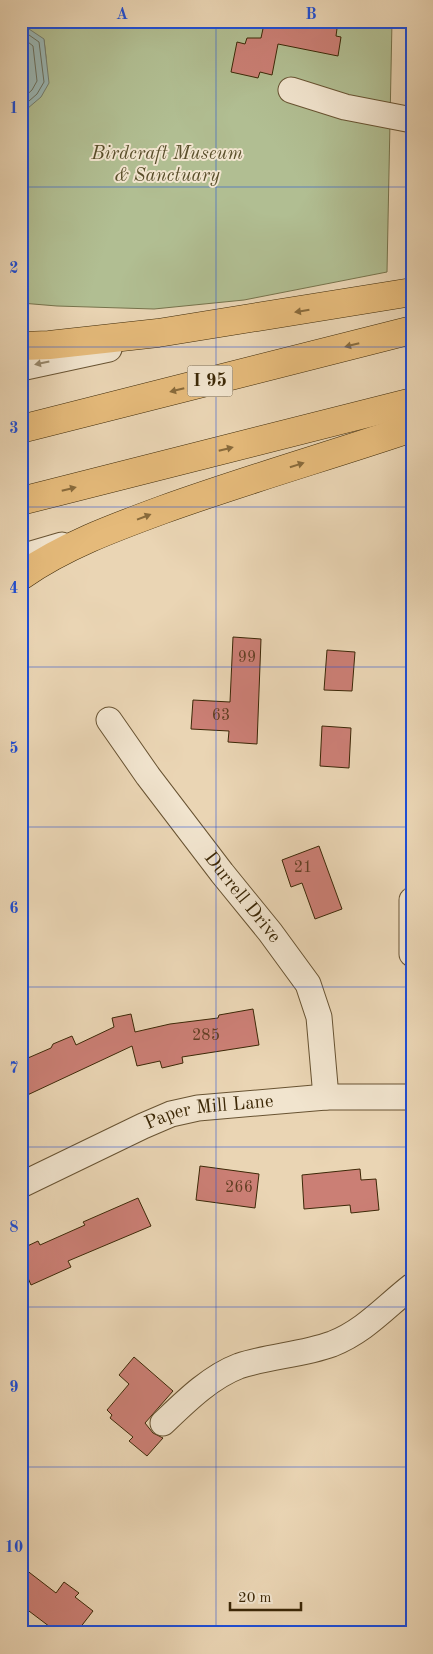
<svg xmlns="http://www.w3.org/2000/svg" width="433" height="1654" font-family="'Old Standard TT',serif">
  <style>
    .green { fill: #b1be92; stroke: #76734c }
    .water { fill: #9ab7b5; stroke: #747e6f }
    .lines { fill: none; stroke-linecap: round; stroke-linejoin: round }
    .shore { stroke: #6b705e; stroke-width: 1 }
    .building { fill: #cb7f75; stroke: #3c2807 }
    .minor-casing { stroke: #685332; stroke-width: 27 }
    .highway-casing { stroke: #3c2807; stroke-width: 29 }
    .minor { stroke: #f1e4ce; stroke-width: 25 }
    .highway { stroke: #e5ba7a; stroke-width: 28 }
    .oneway { fill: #886a3b }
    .oneway2 { fill: #96866a }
    .grid { fill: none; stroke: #1d4ed8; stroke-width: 1; stroke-opacity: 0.55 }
    .labels { text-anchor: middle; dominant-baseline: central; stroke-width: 4; stroke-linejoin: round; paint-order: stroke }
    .number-label { font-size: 16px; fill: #603e22 }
    .shield { fill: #f1e4ce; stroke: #726043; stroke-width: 1 }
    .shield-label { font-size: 18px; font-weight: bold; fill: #3c2807 }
    .park-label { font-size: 19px; font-style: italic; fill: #594e2a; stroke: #f1e4ce }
    .street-label { font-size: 19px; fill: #3c2807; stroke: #f1e4ce }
    .neatline { fill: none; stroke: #1d4ed8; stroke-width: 2 }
    .grid-label { font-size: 16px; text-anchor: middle; font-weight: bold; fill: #1d4ed8 }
  </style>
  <rect width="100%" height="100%" fill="#ead5b4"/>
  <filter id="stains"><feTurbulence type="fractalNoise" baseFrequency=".004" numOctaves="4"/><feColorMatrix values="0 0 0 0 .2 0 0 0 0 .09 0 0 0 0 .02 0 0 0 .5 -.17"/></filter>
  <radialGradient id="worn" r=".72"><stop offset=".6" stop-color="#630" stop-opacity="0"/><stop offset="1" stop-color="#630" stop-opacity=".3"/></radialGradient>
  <!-- green -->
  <path class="green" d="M21 21H392L387 272 244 300 154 309 57 306 21 303V114L28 109 46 58 44 40 21 32Z"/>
  <!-- water -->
  <path class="water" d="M29 29 44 39 49 83 41 97 21 114V32Z"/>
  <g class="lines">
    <!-- shore -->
    <g class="shore">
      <path d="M21 36 29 35 39 42 44 82 37 94 21 108"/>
      <path d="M21 43 28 42 33 46 37 81 32 90 21 100"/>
    </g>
  </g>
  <!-- building -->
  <g class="building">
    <path d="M282 21H338L336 36 341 37 338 56 278 44 272 75 260 72 258 78 231 72 237 42 245 44 247 38H261L264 24 280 28Z"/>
    <path d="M233 637 261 639 257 744 228 742 229 731 191 729 193 700 230 702Z"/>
    <path d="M327 650 355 652 352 691 324 690Z"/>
    <path d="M322 726 351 728 349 768 320 766Z"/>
    <path d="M319 846 342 909 315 919 302 883 291 887 282 860Z"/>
    <path d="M253 1009 259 1045 182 1057 183 1063 162 1068 160 1061 137 1066 132 1046 21 1098V1061L51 1048 53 1044 72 1036 76 1045 114 1027 112 1018 131 1014 135 1032 170 1024 218 1018 219 1015Z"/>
    <path d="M200 1166 259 1174 255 1208 196 1200Z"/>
    <path d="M360 1169 361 1180 376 1179 379 1210 351 1213 350 1205 304 1209 302 1175Z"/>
    <path d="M138 1198 151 1226 68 1261 71 1267 31 1285 28 1278 21 1281V1249L38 1241 40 1245 85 1225 83 1222Z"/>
    <path d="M134 1357 173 1391 145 1423 153 1433 163 1438 147 1456 129 1441 133 1437 110 1418 112 1415 107 1410 129 1384 119 1375Z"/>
    <path d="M21 1566 56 1593 64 1582 79 1593 75 1597 93 1611 76 1633H58L21 1605Z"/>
  </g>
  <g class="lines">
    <!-- minor casing -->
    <g class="minor-casing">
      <g id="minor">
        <path d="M291 90 345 107 412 120"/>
        <path d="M21 368 109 349"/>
        <path d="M21 557 62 545"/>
        <path id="s1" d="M109 720 148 776 222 873 270 932 308 984 319 1017 326 1097"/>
        <path d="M412 900V954"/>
        <path id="s2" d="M21 1185 143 1126 171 1114 198 1108 326 1097H412"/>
        <path d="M163 1423C185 1402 210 1377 239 1366 269 1356 302 1355 332 1344 365 1331 385 1307 412 1286"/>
      </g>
    </g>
    <!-- highway casing -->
    <g class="highway-casing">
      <g id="highway">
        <path d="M21 346 49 345 158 333 412 292"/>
        <path d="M21 429 412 330"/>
        <path d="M21 501 412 402"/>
        <path d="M21 576C64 546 113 528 162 510 245 480 329 456 412 428"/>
      </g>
    </g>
    <!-- minor -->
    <use href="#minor" class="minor"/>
    <!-- highway -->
    <use href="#highway" class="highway"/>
  </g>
  <!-- one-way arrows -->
  <defs><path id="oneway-solid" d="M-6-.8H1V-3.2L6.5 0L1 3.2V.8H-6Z" transform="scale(1.25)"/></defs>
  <g class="oneway">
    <use href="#oneway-solid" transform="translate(302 311) rotate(171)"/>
    <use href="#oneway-solid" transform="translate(352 345) rotate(166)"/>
    <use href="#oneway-solid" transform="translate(177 390) rotate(166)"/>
    <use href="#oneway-solid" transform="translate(226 449) rotate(-14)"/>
    <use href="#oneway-solid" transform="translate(297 465) rotate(-18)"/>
    <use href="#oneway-solid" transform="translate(69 489) rotate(-14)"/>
    <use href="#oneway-solid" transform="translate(144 517) rotate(-21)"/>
  </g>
  <use class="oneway2" href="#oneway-solid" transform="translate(42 363) rotate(168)"/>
  <!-- grid -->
  <path class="grid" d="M216 21V1633M21 187H412M21 347H412M21 507H412M21 667H412M21 827H412M21 987H412M21 1147H412M21 1307H412M21 1467H412"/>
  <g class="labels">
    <!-- number labels -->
    <g class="number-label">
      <text x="247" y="658">99</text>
      <text x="221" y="716">63</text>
      <text x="303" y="868">21</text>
      <text x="206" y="1036">285</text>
      <text x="239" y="1188">266</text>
    </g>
    <!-- shield labels -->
    <rect class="shield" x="187.5" y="365.5" width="45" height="31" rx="4"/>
    <g class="shield-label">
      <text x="210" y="381">I 95</text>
    </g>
    <!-- park labels -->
    <g class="park-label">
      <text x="167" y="154">Birdcraft Museum<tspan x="167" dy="22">&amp; Sanctuary</tspan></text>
    </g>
    <!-- street labels -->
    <g class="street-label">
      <text stroke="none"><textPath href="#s1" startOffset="222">Durrell Drive</textPath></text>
      <text stroke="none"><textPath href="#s2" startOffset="204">Paper Mill Lane</textPath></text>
    </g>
  </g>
  <!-- margin -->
  <rect width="433" height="1654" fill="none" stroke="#ead5b4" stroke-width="55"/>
  <!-- scale -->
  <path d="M230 1602v8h71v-8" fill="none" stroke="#3c2807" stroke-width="2.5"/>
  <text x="238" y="1602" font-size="15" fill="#3c2807" stroke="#f1e4ce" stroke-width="4" paint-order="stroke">20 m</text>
  <rect x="28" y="28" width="378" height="1598" class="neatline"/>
  <g class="grid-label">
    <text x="122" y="19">A</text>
    <text x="311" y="19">B</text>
    <text x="14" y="113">1</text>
    <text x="14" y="273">2</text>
    <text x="14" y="433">3</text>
    <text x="14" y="593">4</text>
    <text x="14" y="753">5</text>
    <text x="14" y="913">6</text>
    <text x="14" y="1073">7</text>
    <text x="14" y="1232">8</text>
    <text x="14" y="1392">9</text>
    <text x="14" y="1552">10</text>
  </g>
  <rect width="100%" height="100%" filter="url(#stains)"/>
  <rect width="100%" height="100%" fill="url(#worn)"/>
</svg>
